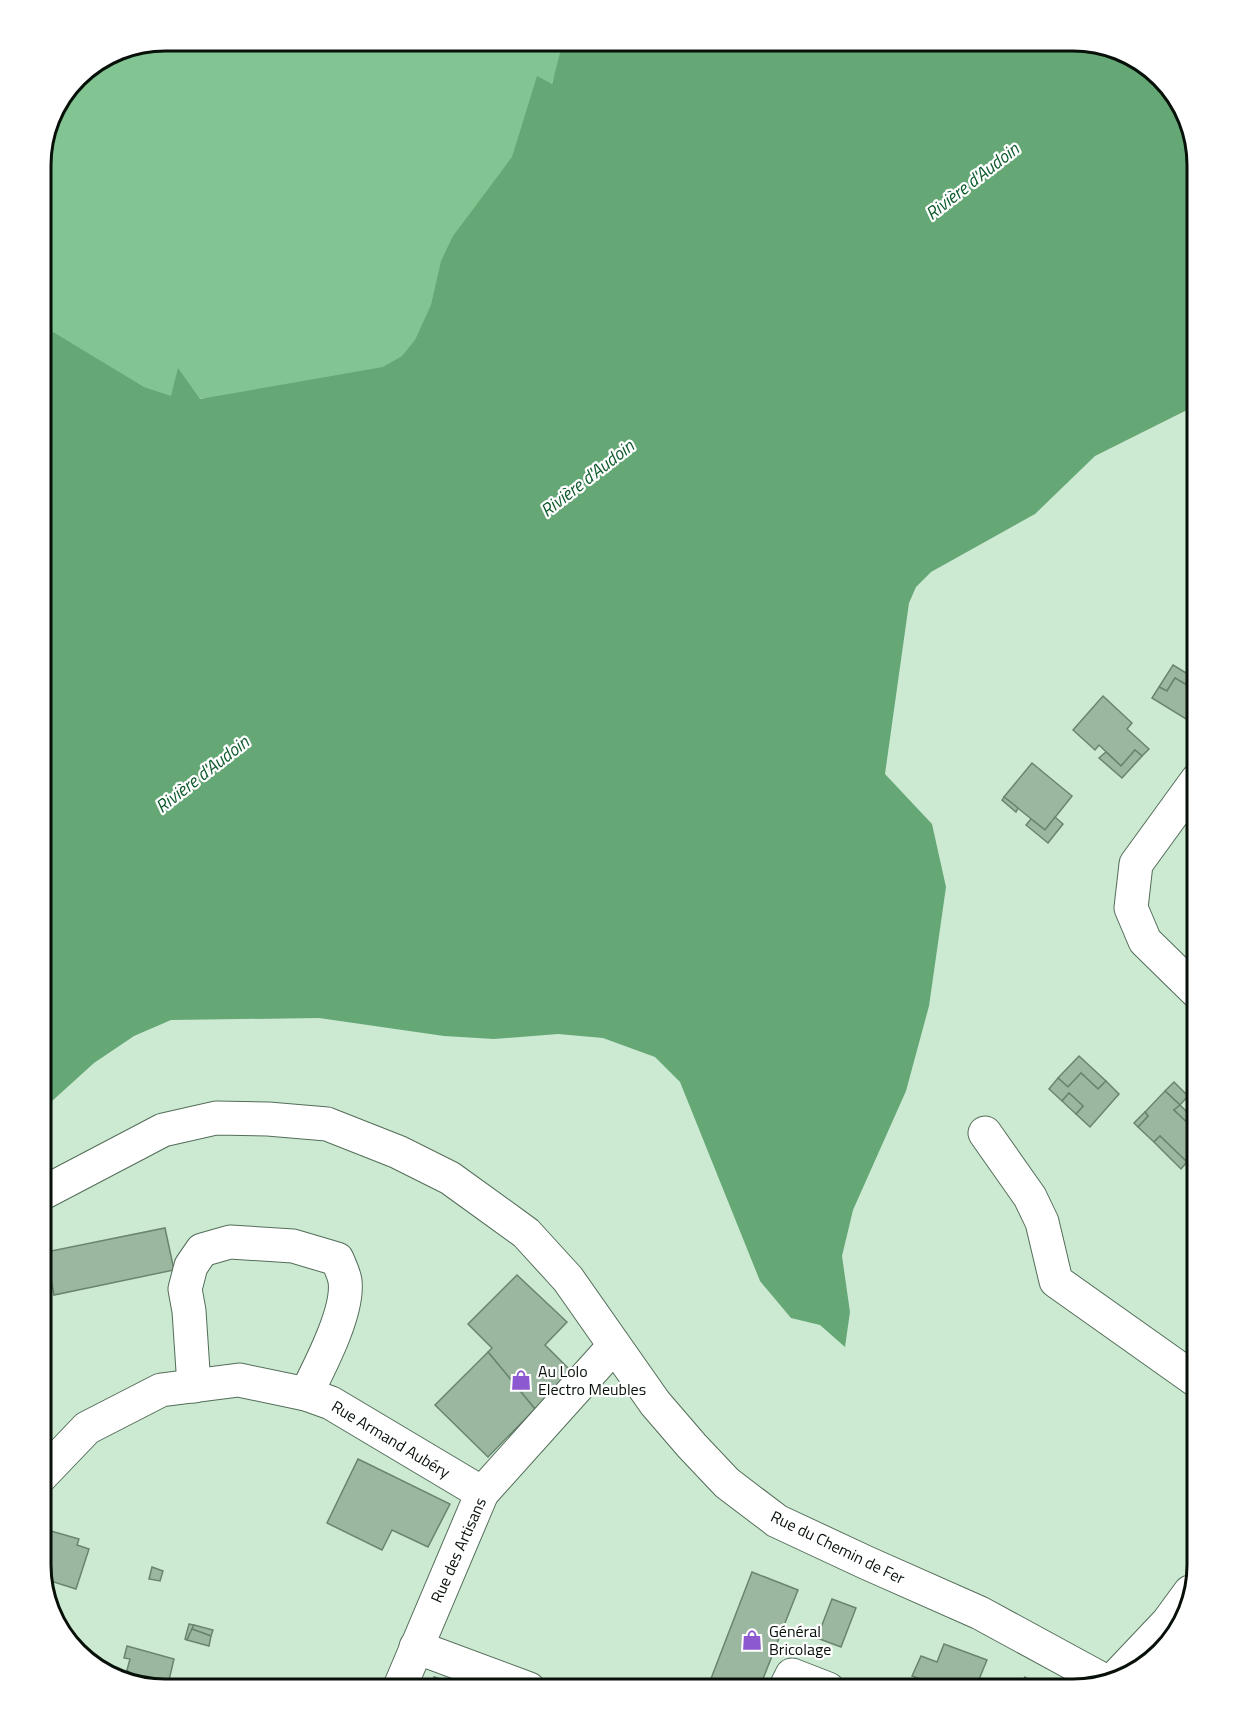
<svg xmlns="http://www.w3.org/2000/svg" width="1238" height="1730" font-family="'Titillium Web',sans-serif">
  <style>
    .forest { fill: #82c592 }
    .water { fill: #66a776 }
    .building { fill: #9bb7a0; stroke: #6a856f; stroke-width: 1.5 }
    .lines { fill: none; stroke-linecap: round; stroke-linejoin: round }
    .minor-casing { stroke: #536d59; stroke-width: 35 }
    .major-casing { stroke: #536d59; stroke-width: 35 }
    .minor { stroke: #fff; stroke-width: 33 }
    .major { stroke: #fff; stroke-width: 33 }
    .labels { text-anchor: middle; dominant-baseline: central; stroke-width: 4.5; stroke-linejoin: round; paint-order: stroke }
    .poi-label { font-size: 16px; fill: #071109; stroke: #fff; text-anchor: start }
    .street-label { font-size: 16px; fill: #071109; stroke: #fff }
    .water-label { font-size: 18px; font-style: italic; fill: #0d5a2b; stroke: #fff }
    .rim { fill: none; stroke: #071109; stroke-width: 3 }
  </style>
  <rect width="100%" height="100%" fill="#ccead2"/>
  <!-- forest -->
  <path class="forest" d="M165 41H568L543 106 423 366 334 395 184 399 106 389 41 345V156L53 109 83 72 117 50Z"/>
  <!-- water -->
  <path class="water" d="M563 41H1081L1136 57 1181 102 1197 165V405L1095 456 1035 514 931 572 916 587 909 603 885 774 932 824 946 887 929 1006 906 1091 853 1210 842 1256 850 1312 845 1347 820 1325 791 1318 760 1281 680 1082 655 1057 603 1038 558 1034 494 1039 444 1036 319 1018 171 1020 134 1036 94 1063 41 1111V326L53 332 144 387 171 396 178 368 200 399 383 367 402 356 415 340 431 305 441 261 453 236 512 157 537 76 552 84Z"/>
  <!-- building -->
  <g class="building">
    <path d="M1173 665 1196 679 1190 687 1175 678 1167 691 1159 687Z"/>
    <path d="M1175 678 1190 687 1196 679 1197 680V700L1186 719 1152 698 1159 687 1167 691Z"/>
    <path d="M1103 696 1132 723 1127 729 1149 749 1142 756 1135 750 1121 766 1099 745 1095 750 1073 730Z"/>
    <path d="M1135 750 1142 756 1122 778 1099 758 1106 752 1121 766Z"/>
    <path d="M1032 763 1072 796 1045 830 1004 797Z"/>
    <path d="M1004 797 1018 808 1016 812 1002 800Z"/>
    <path d="M1055 817 1063 824 1048 843 1026 825 1031 819 1045 830Z"/>
    <path d="M1079 1056 1106 1081 1098 1089 1081 1073 1068 1087 1058 1078Z"/>
    <path d="M1081 1073 1098 1089 1106 1081 1119 1094 1090 1127 1076 1114 1083 1106 1069 1093 1062 1101 1049 1089 1058 1078 1068 1087Z"/>
    <path d="M1174 1082 1188 1096 1180 1105 1165 1091Z"/>
    <path d="M1165 1091 1180 1105 1174 1110 1190 1125 1195 1120 1197 1122V1152L1187 1162 1160 1136 1154 1142 1138 1127 1148 1116 1145 1112Z"/>
    <path d="M1069 1093 1083 1106 1076 1114 1062 1101Z"/>
    <path d="M1180 1105 1195 1120 1190 1125 1174 1110Z"/>
    <path d="M1145 1112 1148 1116 1138 1127 1134 1123Z"/>
    <path d="M1160 1136 1187 1162 1181 1169 1154 1142Z"/>
    <path d="M165 1228 174 1270 54 1295 46 1252Z"/>
    <path d="M517 1275 567 1322 545 1345 572 1372 535 1409 488 1352 492 1348 468 1324Z"/>
    <path d="M488 1352 535 1409 488 1457 435 1405Z"/>
    <path d="M41 1366 48 1367 44 1423H41Z"/>
    <path d="M358 1459 450 1504 428 1547 392 1530 382 1550 327 1523Z"/>
    <path d="M44 1529 79 1539 77 1545 89 1549 76 1589 44 1579 40 1565 41 1540Z"/>
    <path d="M152 1567 163 1571 160 1581 149 1579Z"/>
    <path d="M752 1572 798 1590 759 1689H707Z"/>
    <path d="M832 1599 856 1608 841 1647 817 1638Z"/>
    <path d="M189 1624 194 1625 187 1640 185 1639Z"/>
    <path d="M194 1625 213 1630 211 1636 192 1629Z"/>
    <path d="M192 1629 211 1636 209 1646 187 1640Z"/>
    <path d="M944 1644 987 1660 975 1689H947L912 1676 921 1656 937 1662Z"/>
    <path d="M127 1646 174 1659 169 1680 158 1685 136 1681 127 1670 130 1659 124 1658Z"/>
    <path d="M434 1677 444 1680 441 1689H431Z"/>
    <path d="M1025 1677 1043 1689H1016Z"/>
    <path d="M444 1680 478 1689H441Z"/>
  </g>
  <g class="lines">
    <!-- minor casing -->
    <g class="minor-casing">
      <g id="minor">
        <path d="M1197 992 1145 941 1131 908 1136 864 1197 780"/>
        <path d="M985 1133 1030 1197 1042 1222 1056 1281 1197 1381"/>
        <path d="M194 1386 189 1311 185 1289 191 1266 202 1250 230 1242 293 1246 337 1259C340 1266 344 1274 345 1281 349 1311 320 1366 306 1394"/>
        <path d="M41 1476 87 1428 161 1390 239 1380 306 1394 331 1403 482 1493"/>
        <path d="M416 1647 529 1689"/>
        <path d="M1115 1678 1168 1622 1190 1592"/>
        <path d="M399 1689 482 1493 614 1346"/>
        <path d="M785 1689 792 1675 828 1689"/>
      </g>
    </g>
    <!-- major casing -->
    <g class="major-casing">
      <path id="major" d="M41 1194 163 1130 216 1118 268 1119 327 1124 398 1152 450 1178 526 1233 568 1279 655 1403 692 1446 727 1483 777 1521 867 1563 980 1613 1105 1681"/>
    </g>
    <!-- minor -->
    <use href="#minor" class="minor"/>
    <!-- major -->
    <use href="#major" class="major"/>
  </g>
  <!-- icons -->
  <defs>
    <g id="shop-bare" transform="scale(1.62)"><path d="M-5-2.5h2.3a2.7 3.5 0 0 1 5.4 0H5L5.5 6h-11ZM-1.5-2.5h3a1.5 2.3 0 0 0-3 0Z" fill="#8d59d1" stroke="#fff" stroke-width="2.5" paint-order="stroke"/></g>
  </defs>
  <g fill-rule="evenodd">
    <use href="#shop-bare" x="521" y="1380"/>
    <use href="#shop-bare" x="752" y="1640"/>
  </g>
  <g class="labels">
    <!-- poi labels -->
    <g class="poi-label">
      <text x="538" y="1371">Au Lolo<tspan x="538" dy="18">Electro Meubles</tspan></text>
      <text x="769" y="1631">Général<tspan x="769" dy="18">Bricolage</tspan></text>
    </g>
    <!-- street labels -->
    <g class="street-label">
      <text transform="translate(391 1439) rotate(31)">Rue Armand Aubéry</text>
      <text transform="translate(838 1547) rotate(26)">Rue du Chemin de Fer</text>
      <text transform="translate(458 1550) rotate(-66)">Rue des Artisans</text>
    </g>
    <!-- water labels -->
    <g class="water-label">
      <text transform="translate(972 181) rotate(-38)">Rivière d'Audoin</text>
      <text transform="translate(587 478) rotate(-38)">Rivière d'Audoin</text>
      <text transform="translate(202 774) rotate(-38)">Rivière d'Audoin</text>
    </g>
  </g>
  <!-- crop -->
  <path d="M0 0H1238V1730H0ZM165 51H1073A114 114 0 0 1 1187 165V1565A114 114 0 0 1 1073 1679H165A114 114 0 0 1 51 1565V165A114 114 0 0 1 165 51Z" fill="#fff" fill-rule="evenodd"/>
  <path class="rim" d="M165 51H1073A114 114 0 0 1 1187 165V1565A114 114 0 0 1 1073 1679H165A114 114 0 0 1 51 1565V165A114 114 0 0 1 165 51Z"/>
</svg>
